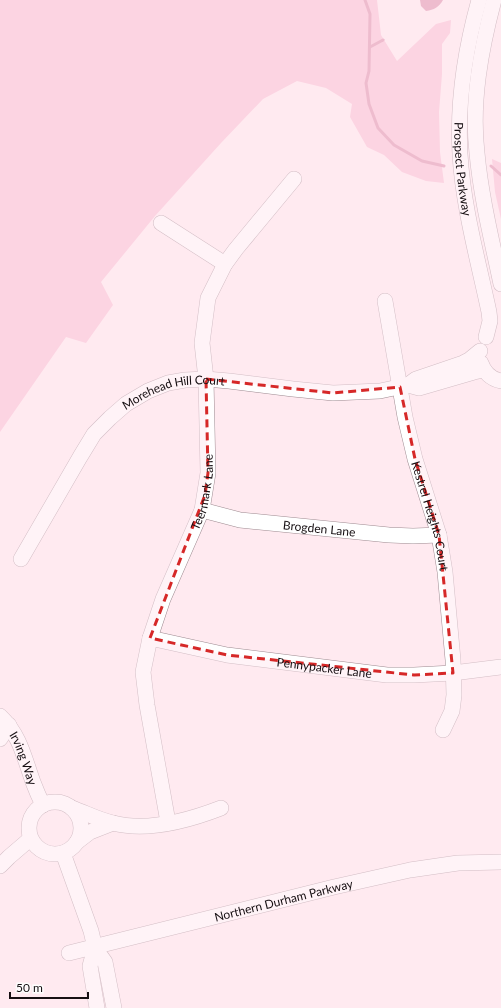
<svg xmlns="http://www.w3.org/2000/svg" width="501" height="1008" font-family="Lato,sans-serif">
  <style>
    .green { fill: #f8bbd0 }
    .water { fill: #d986a5 }
    .lines { fill: none; stroke-linecap: round; stroke-linejoin: round }
    .stream { stroke: #d986a5; stroke-width: 3 }
    .minor-casing { stroke: #9e8b91; stroke-width: 16 }
    .minor { stroke: #fff; stroke-width: 15 }
    .marked { fill: none; stroke: #d62828; stroke-width: 3; stroke-dasharray: 8 5; stroke-linejoin: round }
    .labels { text-anchor: middle; dominant-baseline: central; stroke-width: 3; stroke-linejoin: round; paint-order: stroke }
    .street-label { font-size: 12px; fill: #160f12; stroke: #fdfdfd }
  </style>
  <rect width="100%" height="100%" fill="#ffeaf0"/>
  <!-- green -->
  <g class="green">
    <path d="M0 0H377L381 35 397 61 436 24 451 20 450 33 442 44V74L439 112 440 152 444 183 426 181 402 172 384 155 367 147 350 117 352 104 326 88 297 81 263 99 221 143 155 216 101 282 113 305 86 343 66 337 0 432Z"/>
    <path d="M492 159 501 163V219L495 192Z"/>
  </g>
  <!-- water -->
  <path class="water" d="M420 0H443C439 7 434 10 426 11L421 6Z"/>
  <g class="lines">
    <!-- stream -->
    <g class="stream">
      <path d="M365 0 370 14 369 71 366 83 369 104 378 128 394 145 422 161 444 166"/>
      <path d="M370 47 383 40"/>
      <path d="M491 166 501 175"/>
    </g>
    <!-- minor casing -->
    <g class="minor-casing">
      <g id="minor">
        <path id="s1" d="M479 0C465 50 457 102 460 154 463 207 478 260 489 312L490 321 486 337"/>
        <path d="M494 0C481 49 471 102 477 153 481 197 492 241 501 284"/>
        <path d="M161 223 225 264"/>
        <path id="s2" d="M385 301 405 417 415 459 439 535 445 572 453 660 454 695 452 711 443 730"/>
        <path d="M481 363C484 372 491 379 501 381"/>
        <path d="M408 385 416 379 463 363 469 360 480 351"/>
        <path id="s3" d="M202 510 240 520 389 535 413 536 439 535"/>
        <path id="s4" d="M21 559 80 457 94 434 110 418 126 404 148 391 168 383 185 380 206 379 229 381 293 389 333 393 380 391 408 385 419 388 474 372 484 370"/>
        <path id="s5" d="M150 638 227 655 387 675H414L453 673 501 667"/>
        <path id="s6" d="M0 716C20 735 24 757 33 782 36 790 39 797 43 805"/>
        <path d="M0 739 9 725"/>
        <circle cx="55" cy="828" r="26"/>
        <path d="M72 808C86 813 99 820 113 823 147 832 190 820 221 808"/>
        <path id="s7" d="M168 822 147 705 143 672 150 638 163 599 202 510 208 473 206 379 202 343 208 298 225 264 236 249 294 179"/>
        <path d="M77 842 90 832 113 823"/>
        <path d="M63 853 91 931 95 948 105 962 114 1008"/>
        <path d="M0 866 9 857 30 839"/>
        <path d="M95 948 90 966 97 1008"/>
        <path id="s8" d="M69 953 334 887 410 870 458 863 501 862"/>
      </g>
    </g>
    <!-- minor -->
    <use href="#minor" class="minor"/>
  </g>
  <!-- marked area -->
  <path d="M0 0H501V1008H0ZM206 379 333 393 400 387 415 459 439 535 453 673 414 675 227 655 150 638 205 495 208 473Z" fill="#ffeaf0" fill-opacity=".55" fill-rule="evenodd"/>
  <path class="marked" d="M206 379 333 393 400 387 415 459 439 535 453 673 414 675 227 655 150 638 205 495 208 473Z"/>
  <g class="labels">
    <!-- street labels -->
    <g class="street-label">
      <text stroke="none"><textPath href="#s1" startOffset="171">Prospect Parkway</textPath></text>
      <text stroke="none"><textPath href="#s4" startOffset="239">Morehead Hill Court</textPath></text>
      <text stroke="none"><textPath href="#s7" startOffset="343">Teermark Lane</textPath></text>
      <text stroke="none"><textPath href="#s2" startOffset="220">Kestrel Heights Court</textPath></text>
      <text stroke="none"><textPath href="#s3" startOffset="119">Brogden Lane</textPath></text>
      <text stroke="none"><textPath href="#s5" startOffset="177">Pennypacker Lane</textPath></text>
      <text stroke="none"><textPath href="#s6" startOffset="49">Irving Way</textPath></text>
      <text stroke="none"><textPath href="#s8" startOffset="221">Northern Durham Parkway</textPath></text>
    </g>
  </g>
  <!-- scale -->
  <path d="M10 992v6h78v-6" fill="none" stroke="#160f12" stroke-width="2"/>
  <text x="16" y="992" font-size="12" fill="#160f12" stroke="#fdfdfd" stroke-width="3" paint-order="stroke">50 m</text>
</svg>
